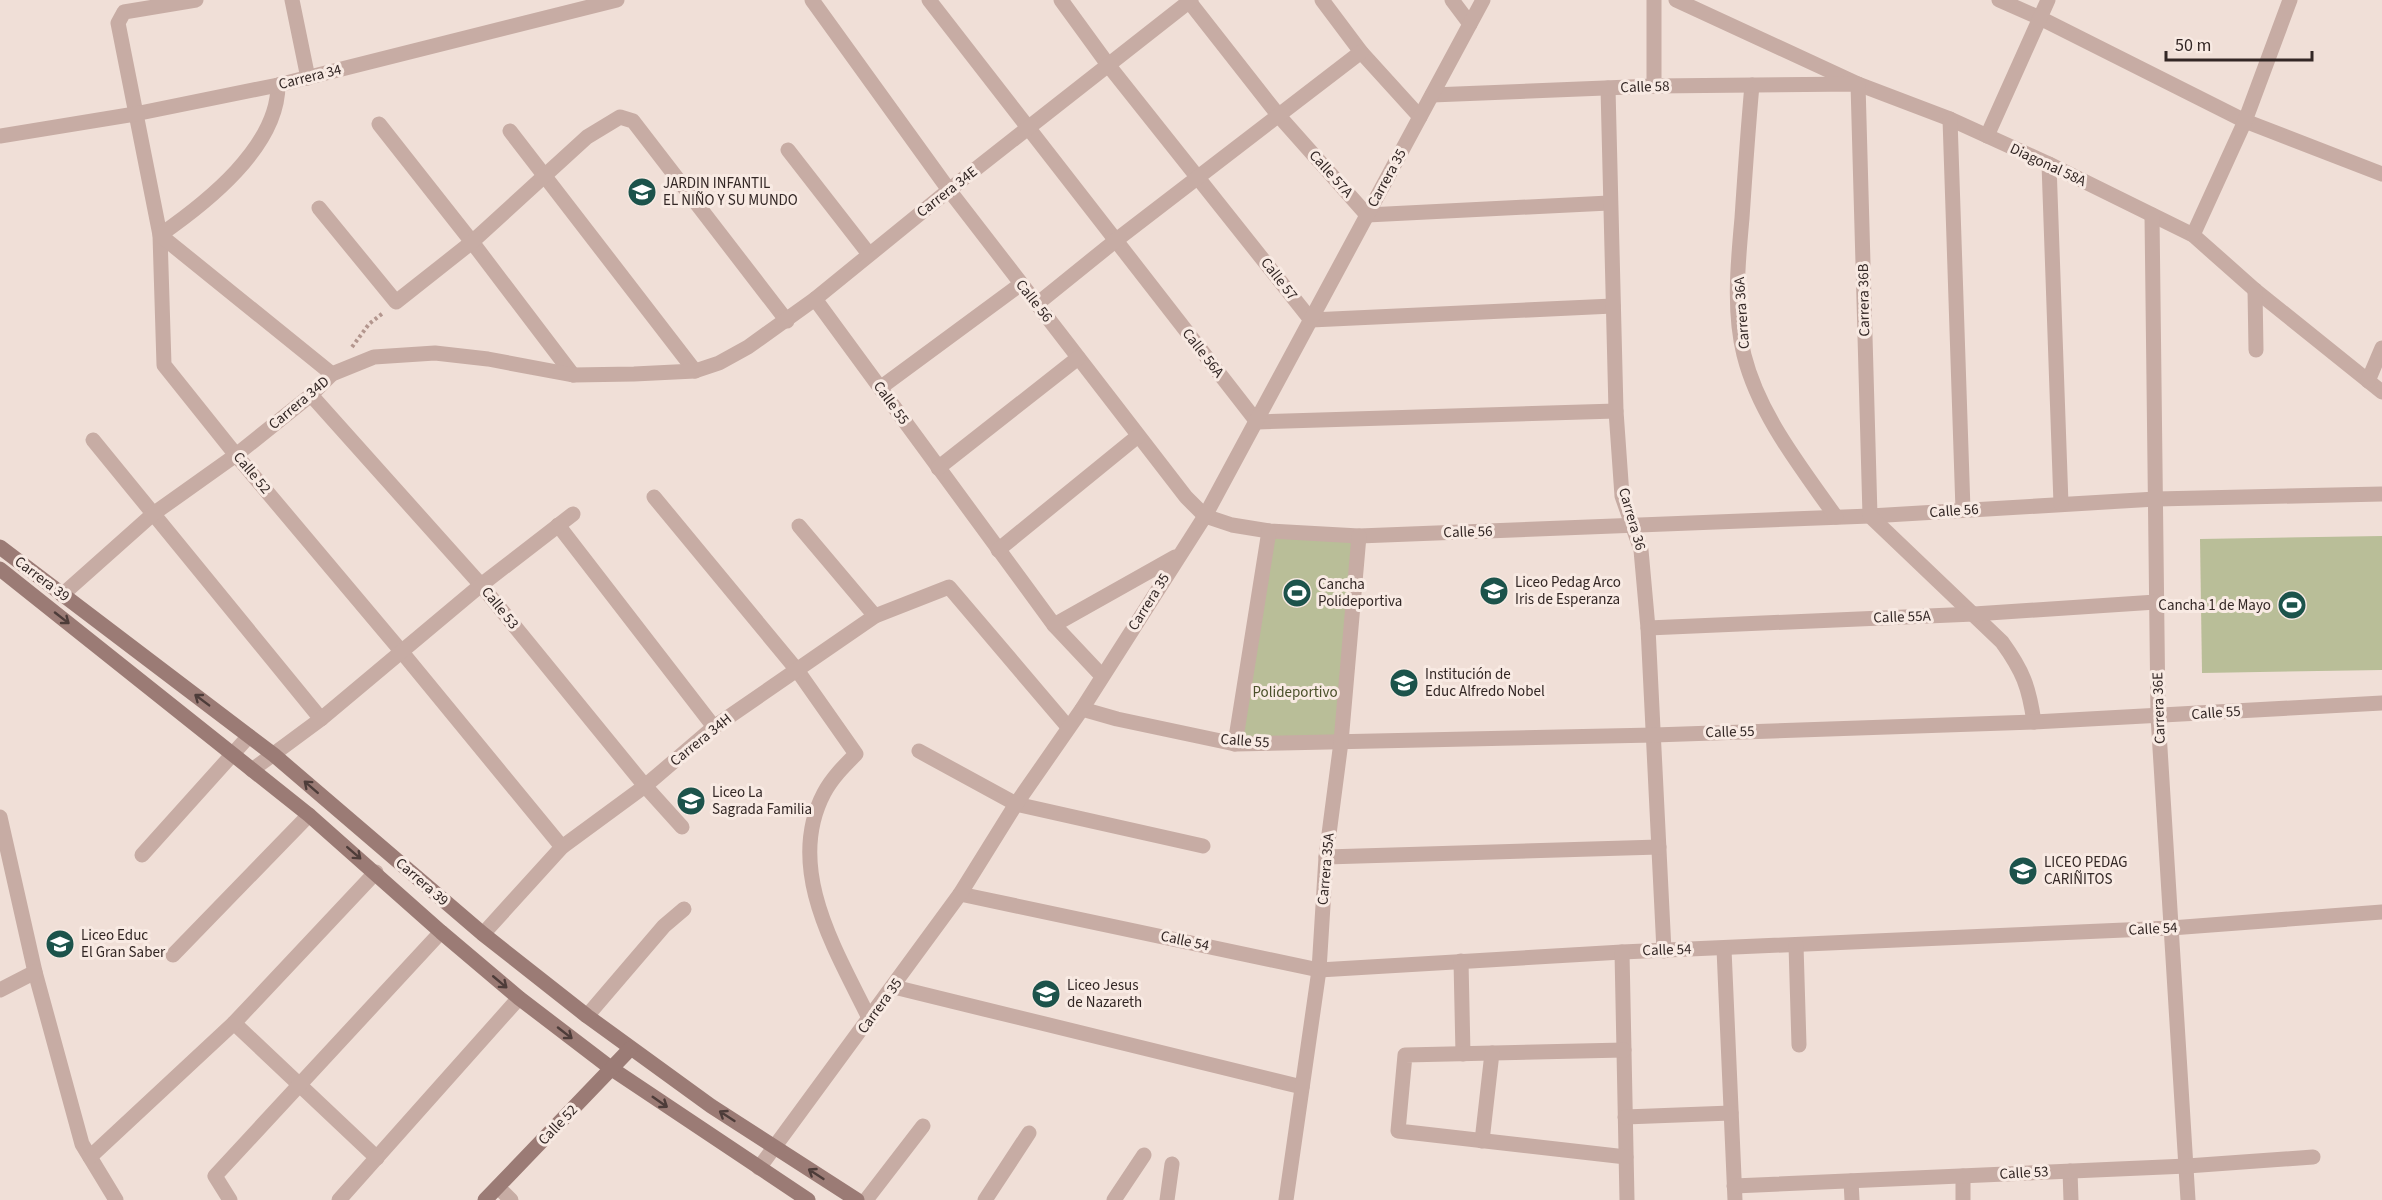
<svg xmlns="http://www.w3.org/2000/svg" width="2382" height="1200" font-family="'Source Sans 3',sans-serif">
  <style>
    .green { fill: #b9be98 }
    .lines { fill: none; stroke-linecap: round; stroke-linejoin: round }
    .path { stroke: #b3968e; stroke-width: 4; stroke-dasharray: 3 3; stroke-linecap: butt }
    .minor { stroke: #c7aca4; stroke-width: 15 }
    .secondary { stroke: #9b7b75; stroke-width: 15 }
    .oneway { stroke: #4d3c39 }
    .labels { text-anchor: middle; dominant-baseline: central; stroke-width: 6; stroke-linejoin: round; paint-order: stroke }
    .street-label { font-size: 15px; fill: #332725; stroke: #f8eae3 }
    .poi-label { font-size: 15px; fill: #332725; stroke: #f8eae3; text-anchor: start }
    .park-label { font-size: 15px; fill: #4a502a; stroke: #f8eae3 }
  </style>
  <rect width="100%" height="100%" fill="#f0dfd7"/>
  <!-- green -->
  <g class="green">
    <path d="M1269 531 1359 536 1341 742 1235 744Z"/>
    <path d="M2382 536V670L2202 673 2200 539Z"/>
  </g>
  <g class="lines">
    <!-- path -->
    <path class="path" d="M352 347 369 324 383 313"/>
    <!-- minor -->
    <g class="minor">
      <path d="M196 0 124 12 118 23 160 235 164 365 236 455 401 651 562 847"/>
      <path d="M292 0 308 78"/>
      <path d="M812 0 949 190 1186 497 1205 516 1232 525 1269 531 1359 536 1870 516 2156 499 2382 494"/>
      <path d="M929 0 1257 422 1616 411"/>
      <path d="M1061 0 1109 66 1311 320 1613 306"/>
      <path d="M1188 0 1279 116 1367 215 1609 203"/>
      <path d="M1322 0 1361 52 1420 117"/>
      <path d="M1452 0 1470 24"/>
      <path d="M1654 0V86"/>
      <path d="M1676 0 1858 84 1950 119 2049 164 2193 235 2255 290 2382 392"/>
      <path d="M1999 0 2040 18 2245 121 2382 174"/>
      <path d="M278 85C278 147 206 203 160 235L332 374"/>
      <path d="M1752 85C1748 129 1745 173 1742 218 1738 262 1733 311 1744 355 1759 415 1801 467 1836 517"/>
      <path d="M1608 88 1616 411 1622 496 1641 550 1648 628 1664 951"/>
      <path d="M1432 95 1654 86 1858 84 1870 516 2002 642C2023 671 2029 687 2034 722"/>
      <path d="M1950 119 1963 510"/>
      <path d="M379 124 472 242 573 375"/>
      <path d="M510 131 695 371"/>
      <path d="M0 136 135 114 278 85 617 0"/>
      <path d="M1987 136 2048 0"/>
      <path d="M788 150 869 254"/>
      <path d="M2049 164 2061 504"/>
      <path d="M319 208 396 302 472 242 587 137 620 117 633 121 787 321"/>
      <path d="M2152 215 2158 716 2188 1200"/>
      <path d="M2193 235 2245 121 2290 0"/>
      <path d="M2255 290 2256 350"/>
      <path d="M815 299 1054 625 1102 676"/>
      <path d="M1037 304 1115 241 1361 52"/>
      <path d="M2368 381 2382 348"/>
      <path d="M880 388 1021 284"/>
      <path d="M311 395 481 585 645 786 682 827"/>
      <path d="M93 440 321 719"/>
      <path d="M938 468 1078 358"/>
      <path d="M654 497 797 670 856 754C844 766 832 778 824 793 784 869 837 952 870 1020"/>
      <path d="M558 525 714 727"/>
      <path d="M799 526 875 616"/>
      <path d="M998 550 1138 436"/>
      <path d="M62 595 153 514 236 455 311 395 332 374 374 357 435 353 488 359 573 375 634 374 695 371 719 363 748 347 815 299 949 190 1191 0"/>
      <path d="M1054 625 1175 557"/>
      <path d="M1648 628 1974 614 2156 602"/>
      <path d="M1082 709 1117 719 1235 744 1654 735 2034 722 2382 703"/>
      <path d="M1235 744 1269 531"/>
      <path d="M919 751 1016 804 1203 846"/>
      <path d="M252 770 321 719 481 585 573 514"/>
      <path d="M0 817 35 972 82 1144 116 1200"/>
      <path d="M142 855 249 736"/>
      <path d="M1326 857 1659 847"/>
      <path d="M960 894 1319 970 1622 952 2171 928 2382 912"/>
      <path d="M483 934 562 847 645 786 714 727 875 616 949 587 1068 727"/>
      <path d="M1796 945 1799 1045"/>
      <path d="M1724 949 1735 1200"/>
      <path d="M1622 952 1627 1200"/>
      <path d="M173 955 309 815"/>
      <path d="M1461 961 1463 1054"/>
      <path d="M894 987 1302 1087"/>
      <path d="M0 990 35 972"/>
      <path d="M587 1016 664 926 684 909"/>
      <path d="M234 1023 377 1158"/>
      <path d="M1624 1050 1405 1055 1398 1131 1626 1157"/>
      <path d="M1625 1117 1731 1113"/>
      <path d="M1482 1141 1492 1053"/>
      <path d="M90 1157 234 1023 376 872"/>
      <path d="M759 1168 960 894 1016 804 1082 709 1205 516 1483 0"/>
      <path d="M2070 1171 2071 1200"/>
      <path d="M1963 1176V1200"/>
      <path d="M1851 1181 1852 1200"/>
      <path d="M1734 1186 2187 1166 2313 1157"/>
      <path d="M498 1187 511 1200"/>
      <path d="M230 1200 215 1176 441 932"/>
      <path d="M339 1200 519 998"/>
      <path d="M866 1200 923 1126"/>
      <path d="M985 1200 1029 1133"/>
      <path d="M1114 1200 1144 1155"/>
      <path d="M1167 1200 1172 1164"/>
      <path d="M1286 1200 1319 970 1326 857 1341 742 1359 536"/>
    </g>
    <!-- secondary -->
    <g class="secondary">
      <path d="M0 547 274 755 483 934 587 1016 711 1106 857 1200"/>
      <path d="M0 569 309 815 441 932 519 998 612 1069 808 1200"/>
      <path d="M485 1200 630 1049"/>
    </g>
  </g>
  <!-- one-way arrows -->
  <defs><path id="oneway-shaft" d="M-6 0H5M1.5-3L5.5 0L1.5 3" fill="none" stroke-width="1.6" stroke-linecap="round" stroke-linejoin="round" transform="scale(1.5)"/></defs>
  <g class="oneway">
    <use href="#oneway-shaft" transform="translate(62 618) rotate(38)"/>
    <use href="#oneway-shaft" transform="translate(202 700) rotate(-143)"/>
    <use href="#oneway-shaft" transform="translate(311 787) rotate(-139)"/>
    <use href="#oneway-shaft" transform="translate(354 853) rotate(41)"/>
    <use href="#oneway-shaft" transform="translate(500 982) rotate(40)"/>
    <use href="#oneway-shaft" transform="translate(565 1033) rotate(38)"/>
    <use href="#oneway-shaft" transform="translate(660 1102) rotate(35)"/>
    <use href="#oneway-shaft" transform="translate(727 1116) rotate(-147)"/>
    <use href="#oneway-shaft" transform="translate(816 1174) rotate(-147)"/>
  </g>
  <!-- icons -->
  <defs>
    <g id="school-disc" transform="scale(1.5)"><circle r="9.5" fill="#1c534b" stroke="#f8eae3"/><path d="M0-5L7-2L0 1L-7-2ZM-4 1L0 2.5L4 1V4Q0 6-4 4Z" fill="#fff"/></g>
    <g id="stadium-disc" transform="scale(1.5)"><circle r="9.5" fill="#1c534b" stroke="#f8eae3"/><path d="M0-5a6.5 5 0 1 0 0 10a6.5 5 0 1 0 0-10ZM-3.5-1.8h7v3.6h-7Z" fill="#fff"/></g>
  </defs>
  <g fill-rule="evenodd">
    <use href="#school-disc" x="642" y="192"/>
    <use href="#school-disc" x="1494" y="591"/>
    <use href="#stadium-disc" x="1297" y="593"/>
    <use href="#stadium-disc" x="2292" y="605"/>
    <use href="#school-disc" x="1404" y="683"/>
    <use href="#school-disc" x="691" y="801"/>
    <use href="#school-disc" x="2023" y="871"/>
    <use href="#school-disc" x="60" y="944"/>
    <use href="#school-disc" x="1046" y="994"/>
  </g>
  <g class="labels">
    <!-- street labels -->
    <g class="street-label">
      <text transform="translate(310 77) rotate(-14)">Carrera 34</text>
      <text transform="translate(1645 87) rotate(-2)">Calle 58</text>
      <text transform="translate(2048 165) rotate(25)">Diagonal 58A</text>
      <text transform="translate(1331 174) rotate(48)">Calle 57A</text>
      <text transform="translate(1387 178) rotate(-61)">Carrera 35</text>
      <text transform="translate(947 192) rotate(-38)">Carrera 34E</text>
      <text transform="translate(1279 279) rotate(52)">Calle 57</text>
      <text transform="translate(1864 300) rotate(-91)">Carrera 36B</text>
      <text transform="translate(1034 301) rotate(52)">Calle 56</text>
      <text transform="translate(1742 313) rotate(-94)">Carrera 36A</text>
      <text transform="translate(1203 353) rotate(52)">Calle 56A</text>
      <text transform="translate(299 403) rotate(-40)">Carrera 34D</text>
      <text transform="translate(891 403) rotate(54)">Calle 55</text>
      <text transform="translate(252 473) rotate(50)">Calle 52</text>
      <text transform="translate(1954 511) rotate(-4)">Calle 56</text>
      <text transform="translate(1632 519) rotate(74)">Carrera 36</text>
      <text transform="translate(1468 532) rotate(-2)">Calle 56</text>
      <text transform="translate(42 579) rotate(37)">Carrera 39</text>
      <text transform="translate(1149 602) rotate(-58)">Carrera 35</text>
      <text transform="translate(500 608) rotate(51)">Calle 53</text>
      <text transform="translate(1902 617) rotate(-2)">Calle 55A</text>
      <text transform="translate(2159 708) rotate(-92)">Carrera 36E</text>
      <text transform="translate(2216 713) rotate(-4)">Calle 55</text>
      <text transform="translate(1730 732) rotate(-2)">Calle 55</text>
      <text transform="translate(701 740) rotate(-39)">Carrera 34H</text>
      <text transform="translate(1245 741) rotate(4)">Calle 55</text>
      <text transform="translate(1326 869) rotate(-85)">Carrera 35A</text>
      <text transform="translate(422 882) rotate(41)">Carrera 39</text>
      <text transform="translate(2153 929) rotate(-3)">Calle 54</text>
      <text transform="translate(1185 941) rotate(12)">Calle 54</text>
      <text transform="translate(1667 950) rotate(-2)">Calle 54</text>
      <text transform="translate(880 1006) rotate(-54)">Carrera 35</text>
      <text transform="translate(558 1125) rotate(-46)">Calle 52</text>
      <text transform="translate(2024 1173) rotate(-3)">Calle 53</text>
    </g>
    <!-- poi labels -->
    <g class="poi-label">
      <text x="663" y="183">JARDIN INFANTIL<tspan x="663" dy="17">EL NIÑO Y SU MUNDO</tspan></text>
      <text x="1515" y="582">Liceo Pedag Arco<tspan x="1515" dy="17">Iris de Esperanza</tspan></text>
      <text x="1318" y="584">Cancha<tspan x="1318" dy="17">Polideportiva</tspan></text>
      <text x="2271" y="605" text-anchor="end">Cancha 1 de Mayo</text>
      <text x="1425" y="674">Institución de<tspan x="1425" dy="17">Educ Alfredo Nobel</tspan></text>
      <text x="712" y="792">Liceo La<tspan x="712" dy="17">Sagrada Familia</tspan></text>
      <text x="2044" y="862">LICEO PEDAG<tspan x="2044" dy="17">CARIÑITOS</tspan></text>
      <text x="81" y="935">Liceo Educ<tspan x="81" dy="17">El Gran Saber</tspan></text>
      <text x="1067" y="985">Liceo Jesus<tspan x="1067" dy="17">de Nazareth</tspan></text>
    </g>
    <!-- park labels -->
    <g class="park-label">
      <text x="1295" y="692">Polideportivo</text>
    </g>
  </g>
  <!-- scale -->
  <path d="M2166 51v9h146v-9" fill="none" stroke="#332725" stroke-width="3"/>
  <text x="2175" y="51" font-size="18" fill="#332725" stroke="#f8eae3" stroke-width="4.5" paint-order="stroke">50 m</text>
</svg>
